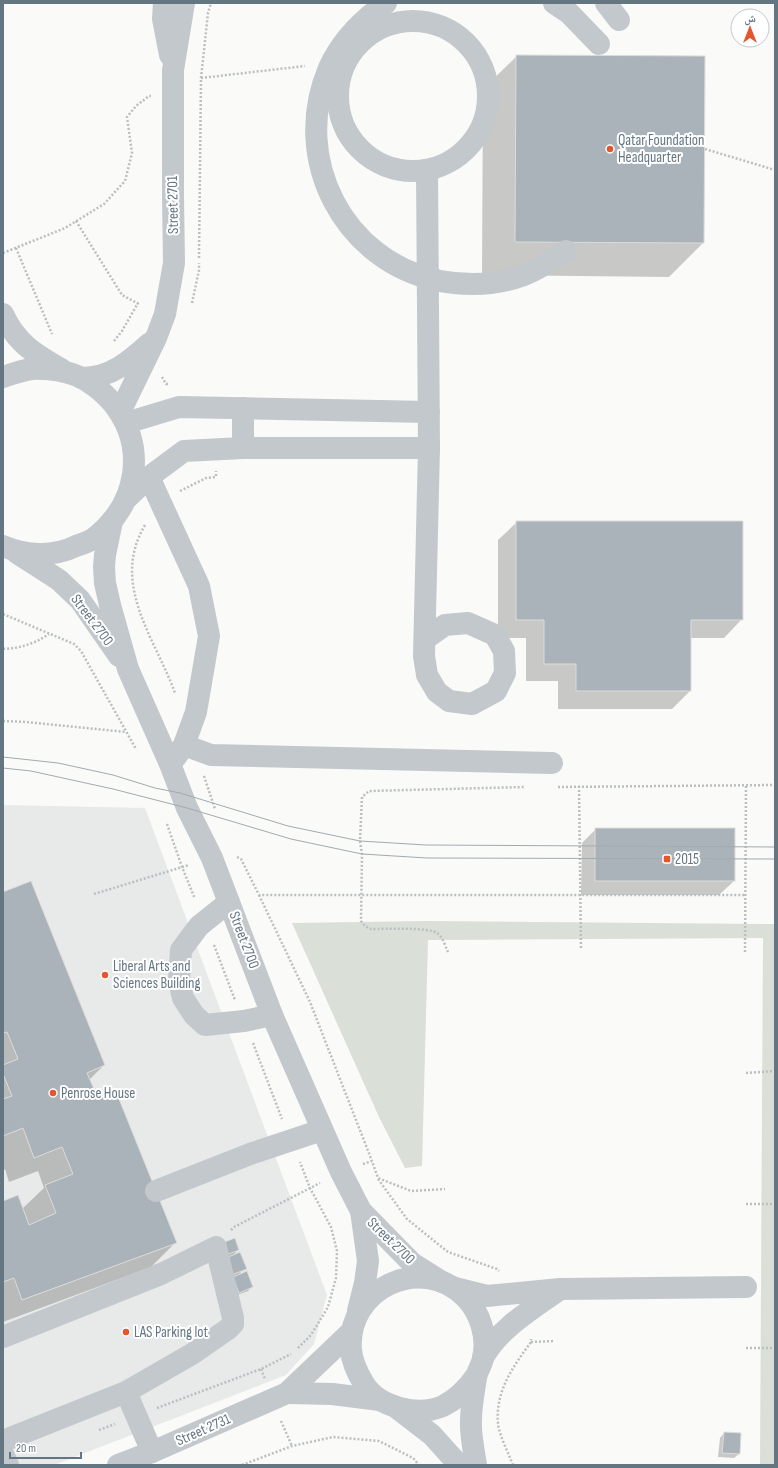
<svg xmlns="http://www.w3.org/2000/svg" width="778" height="1468" font-family="'Sofia Sans Condensed','Noto Naskh Arabic',sans-serif">
  <style>
    .built { fill: #e8e9e9 }
    .green { fill: #dadfd7 }
    .shadow { fill: #0003 }
    .building { fill: #aab3b9; stroke: #dcdcda }
    .lines { fill: none; stroke-linecap: round; stroke-linejoin: round }
    .path { stroke: #bbbfc2; stroke-width: 2.5; stroke-dasharray: 2 2; stroke-linecap: butt }
    .minor { stroke: #c3c8cc; stroke-width: 22 }
    .tram { stroke: #a2aab0; stroke-width: 1 }
    .poi-dot { fill: #e4572e; stroke: #fff; stroke-width: 1.5 }
    .labels { text-anchor: middle; dominant-baseline: central; stroke-width: 4; stroke-linejoin: round; paint-order: stroke }
    .poi-label { font-size: 15px; fill: #657683; stroke: #fff; text-anchor: start }
    .street-label { font-size: 15px; fill: #657683; stroke: #fff }
  </style>
  <rect width="100%" height="100%" fill="#fafaf8"/>
  <!-- built -->
  <path class="built" d="M3 805 145 808 327 1295 314 1344 286 1375 54 1465H3Z"/>
  <!-- green -->
  <path class="green" d="M426 921 775 924V1465H760L763 938 428 940 422 1166 405 1168 379 1117 292 923Z"/>
  <!-- shadow -->
  <g class="shadow">
    <path d="M517 56 703 243 669 277 482 275 483 89Z"/>
    <path d="M517 522 742 619 724 638H690V691L672 709H558V681H526V638H498V540Z"/>
    <path d="M596 829 734 881 719 895H581L582 843Z"/>
    <path d="M3 893 104 1065 89 1080 96 1097 176 1242 151 1267 3 1322V1202L22 1209 44 1188 38 1171 9 1182 5 1169 3 1171Z"/>
    <path d="M218 1248 238 1250 233 1255 221 1259Z"/>
    <path d="M220 1265 245 1268 237 1276 252 1286 248 1291 234 1296 229 1283 237 1275 226 1279Z"/>
    <path d="M724 1433 739 1454 734 1458 718 1457 720 1438Z"/>
  </g>
  <!-- building -->
  <g class="building">
    <path d="M516 55 705 56 704 243 515 242Z"/>
    <path d="M516 521H743V620H691V691H576V664H544V620H516Z"/>
    <rect x="595" y="828" width="140" height="53"/>
    <path d="M31 881 105 1065 87 1073 97 1096 115 1089 177 1243 22 1300 14 1278 3 1282V1201L18 1195 29 1225 56 1213 45 1185 73 1174 62 1147 34 1158 23 1128 3 1136V1099L12 1096 3 1074V1065L18 1059 7 1032 3 1033V892Z"/>
    <path d="M235 1238 239 1250 226 1255 222 1243Z"/>
    <path d="M240 1252 247 1269 231 1275 224 1259Z"/>
    <path d="M247 1271 253 1287 239 1293 233 1277Z"/>
    <path d="M724 1432 741 1433 740 1454 722 1453Z"/>
  </g>
  <g class="lines">
    <!-- path -->
    <g class="path">
      <path d="M201 78 208 13 211 3"/>
      <path d="M705 149 775 170"/>
      <path d="M76 221 122 295 139 304"/>
      <path d="M16 248 52 334"/>
      <path d="M3 253 65 228 104 204 125 181 132 153 127 117 136 106 149 96H151"/>
      <path d="M199 258 201 78 305 66"/>
      <path d="M192 303 199 270V263"/>
      <path d="M114 341 122 331 138 303"/>
      <path d="M162 377 166 384H169"/>
      <path d="M180 491 206 478 216 477V471"/>
      <path d="M145 525C110 584 155 638 175 693"/>
      <path d="M3 614 74 644 81 651 136 749"/>
      <path d="M3 649C21 648 34 644 49 634"/>
      <path d="M3 721 26 722 126 732"/>
      <path d="M204 776 215 809"/>
      <path d="M579 786 581 950"/>
      <path d="M558 787 775 785"/>
      <path d="M167 824 182 867 195 899"/>
      <path d="M237 857 241 859 259 895H745"/>
      <path d="M94 894 189 865"/>
      <path d="M259 895 310 1002 372 1161"/>
      <path d="M214 945 235 1000"/>
      <path d="M448 952C445 946 443 937 437 933 428 927 384 929 371 929L365 926 361 921 362 854 360 841 362 797 369 791 525 787"/>
      <path d="M745 952 746 785"/>
      <path d="M253 1043 282 1119"/>
      <path d="M746 1073 775 1071"/>
      <path d="M363 1164 372 1161 378 1178 411 1191 445 1189"/>
      <path d="M378 1179 407 1219 448 1252 497 1269 499 1271"/>
      <path d="M746 1204H775"/>
      <path d="M231 1230 234 1227 320 1183"/>
      <path d="M531 1342 554 1341"/>
      <path d="M298 1348 311 1335 328 1307 336 1278 337 1251 331 1227 310 1188 300 1162"/>
      <path d="M746 1348H775"/>
      <path d="M261 1369 265 1379"/>
      <path d="M157 1408 261 1369 291 1354"/>
      <path d="M281 1421 292 1446"/>
      <path d="M99 1430 115 1424"/>
      <path d="M242 1465 292 1446 333 1437 379 1441 413 1458 419 1465"/>
      <path d="M513 1465C509 1455 499 1434 498 1424 495 1391 513 1367 531 1342V1339"/>
    </g>
    <!-- minor -->
    <g class="minor">
      <path d="M164 3 163 19 170 55"/>
      <path d="M386 3C362 20 341 41 329 68 290 159 344 262 440 281 468 286 498 285 524 275 539 269 553 260 566 251"/>
      <path d="M554 3 569 13 599 44"/>
      <path d="M606 3 619 20"/>
      <circle cx="413" cy="96" r="75"/>
      <path d="M3 314C16 343 35 354 61 369"/>
      <path d="M3 377C12 374 23 370 32 369 41 368 57 370 65 372 83 376 99 388 111 401 148 445 139 504 93 539 88 542 82 544 76 546 54 557 26 556 3 546"/>
      <path d="M82 378C111 378 130 361 150 343"/>
      <path d="M120 412 156 338 165 314 174 263 173 196V70L184 3"/>
      <path d="M126 423 179 407 429 412"/>
      <path d="M243 448V408"/>
      <path d="M149 477 199 586 209 636 196 712 184 745 176 757"/>
      <path d="M127 498 149 477 184 451 243 448H429"/>
      <path d="M112 521 105 555 104 567 105 583 110 605 128 669 170 764 187 808 212 858 272 1015 341 1172 361 1211 412 1263 442 1282"/>
      <path d="M17 553 59 580 80 600 119 656"/>
      <path d="M425 639 445 625 468 623 495 635 504 651 505 673 496 691 472 704 449 701 437 692 427 675 424 656 429 448 427 170"/>
      <path d="M184 745 211 755 552 763"/>
      <path d="M229 902 199 926 181 950 179 981 183 998 194 1015 205 1025 244 1021 272 1015"/>
      <path d="M156 1191 250 1154 322 1130"/>
      <path d="M455 1288 487 1296 560 1289 746 1287"/>
      <path d="M358 1311 365 1283 368 1261 361 1211"/>
      <path d="M3 1337 161 1274 216 1247 233 1318V1324L228 1329 192 1354 126 1392 3 1441"/>
      <path d="M483 1358C498 1329 534 1308 560 1289"/>
      <path d="M126 1392 152 1452"/>
      <path d="M287 1393 332 1394 380 1400"/>
      <path d="M397 1408 432 1435 459 1465"/>
      <path d="M3 1454 8 1465"/>
      <path d="M118 1465 152 1452 287 1393 351 1332"/>
      <path d="M476 1465C474 1452 470 1433 471 1420 471 1406 474 1391 476 1378 477 1371 482 1365 483 1358 488 1337 480 1312 465 1297 421 1253 346 1289 351 1350 352 1363 358 1374 364 1384 378 1407 418 1417 443 1406 457 1399 467 1389 476 1376"/>
    </g>
    <!-- tram -->
    <g class="tram">
      <path d="M3 757 58 763 113 775 155 788 180 793 288 826 360 841 426 845 775 847"/>
      <path d="M3 768 31 771 113 789 187 808 291 839 362 854 427 858 775 859"/>
    </g>
  </g>
  <!-- markers -->
  <g class="poi-dot">
    <circle cx="610" cy="149" r="4"/>
    <rect x="663" y="855" width="8" height="8" rx="2"/>
    <circle cx="105" cy="975" r="4"/>
    <circle cx="53" cy="1093" r="4"/>
    <circle cx="126" cy="1332" r="4"/>
  </g>
  <g class="labels">
    <!-- poi labels -->
    <g class="poi-label">
      <text x="618" y="140">Qatar Foundation<tspan x="618" dy="17">Headquarter</tspan></text>
      <text x="675" y="859">2015</text>
      <text x="113" y="966">Liberal Arts and<tspan x="113" dy="17">Sciences Building</tspan></text>
      <text x="61" y="1093">Penrose House</text>
      <text x="134" y="1332">LAS Parking lot</text>
    </g>
    <!-- street labels -->
    <g class="street-label">
      <text transform="translate(173 205) rotate(-91)">Street 2701</text>
      <text transform="translate(92 620) rotate(53)">Street 2700</text>
      <text transform="translate(244 940) rotate(69)">Street 2700</text>
      <text transform="translate(391 1241) rotate(44)">Street 2700</text>
      <text transform="translate(203 1430) rotate(-24)">Street 2731</text>
    </g>
  </g>
  <!-- border -->
  <rect width="778" height="1468" fill="none" stroke="#657683" stroke-width="8"/>
  <!-- north arrow -->
  <g transform="translate(750 28)"><circle r="19" fill="#ffffff" stroke="#c1c8cd"/>
  <path d="M0-3L7 15L0 10L-7 15Z" fill="#e4572e"/>
  <text y="-6" font-size="11" font-weight="bold" text-anchor="middle" fill="#657683">ش</text>
  </g>
  <!-- scale -->
  <path d="M10 1452v6h71v-6" fill="none" stroke="#657683" stroke-width="2"/>
  <text x="16" y="1452" font-size="12" fill="#657683" stroke="#ffffff" stroke-width="3" paint-order="stroke">20 m</text>
</svg>
